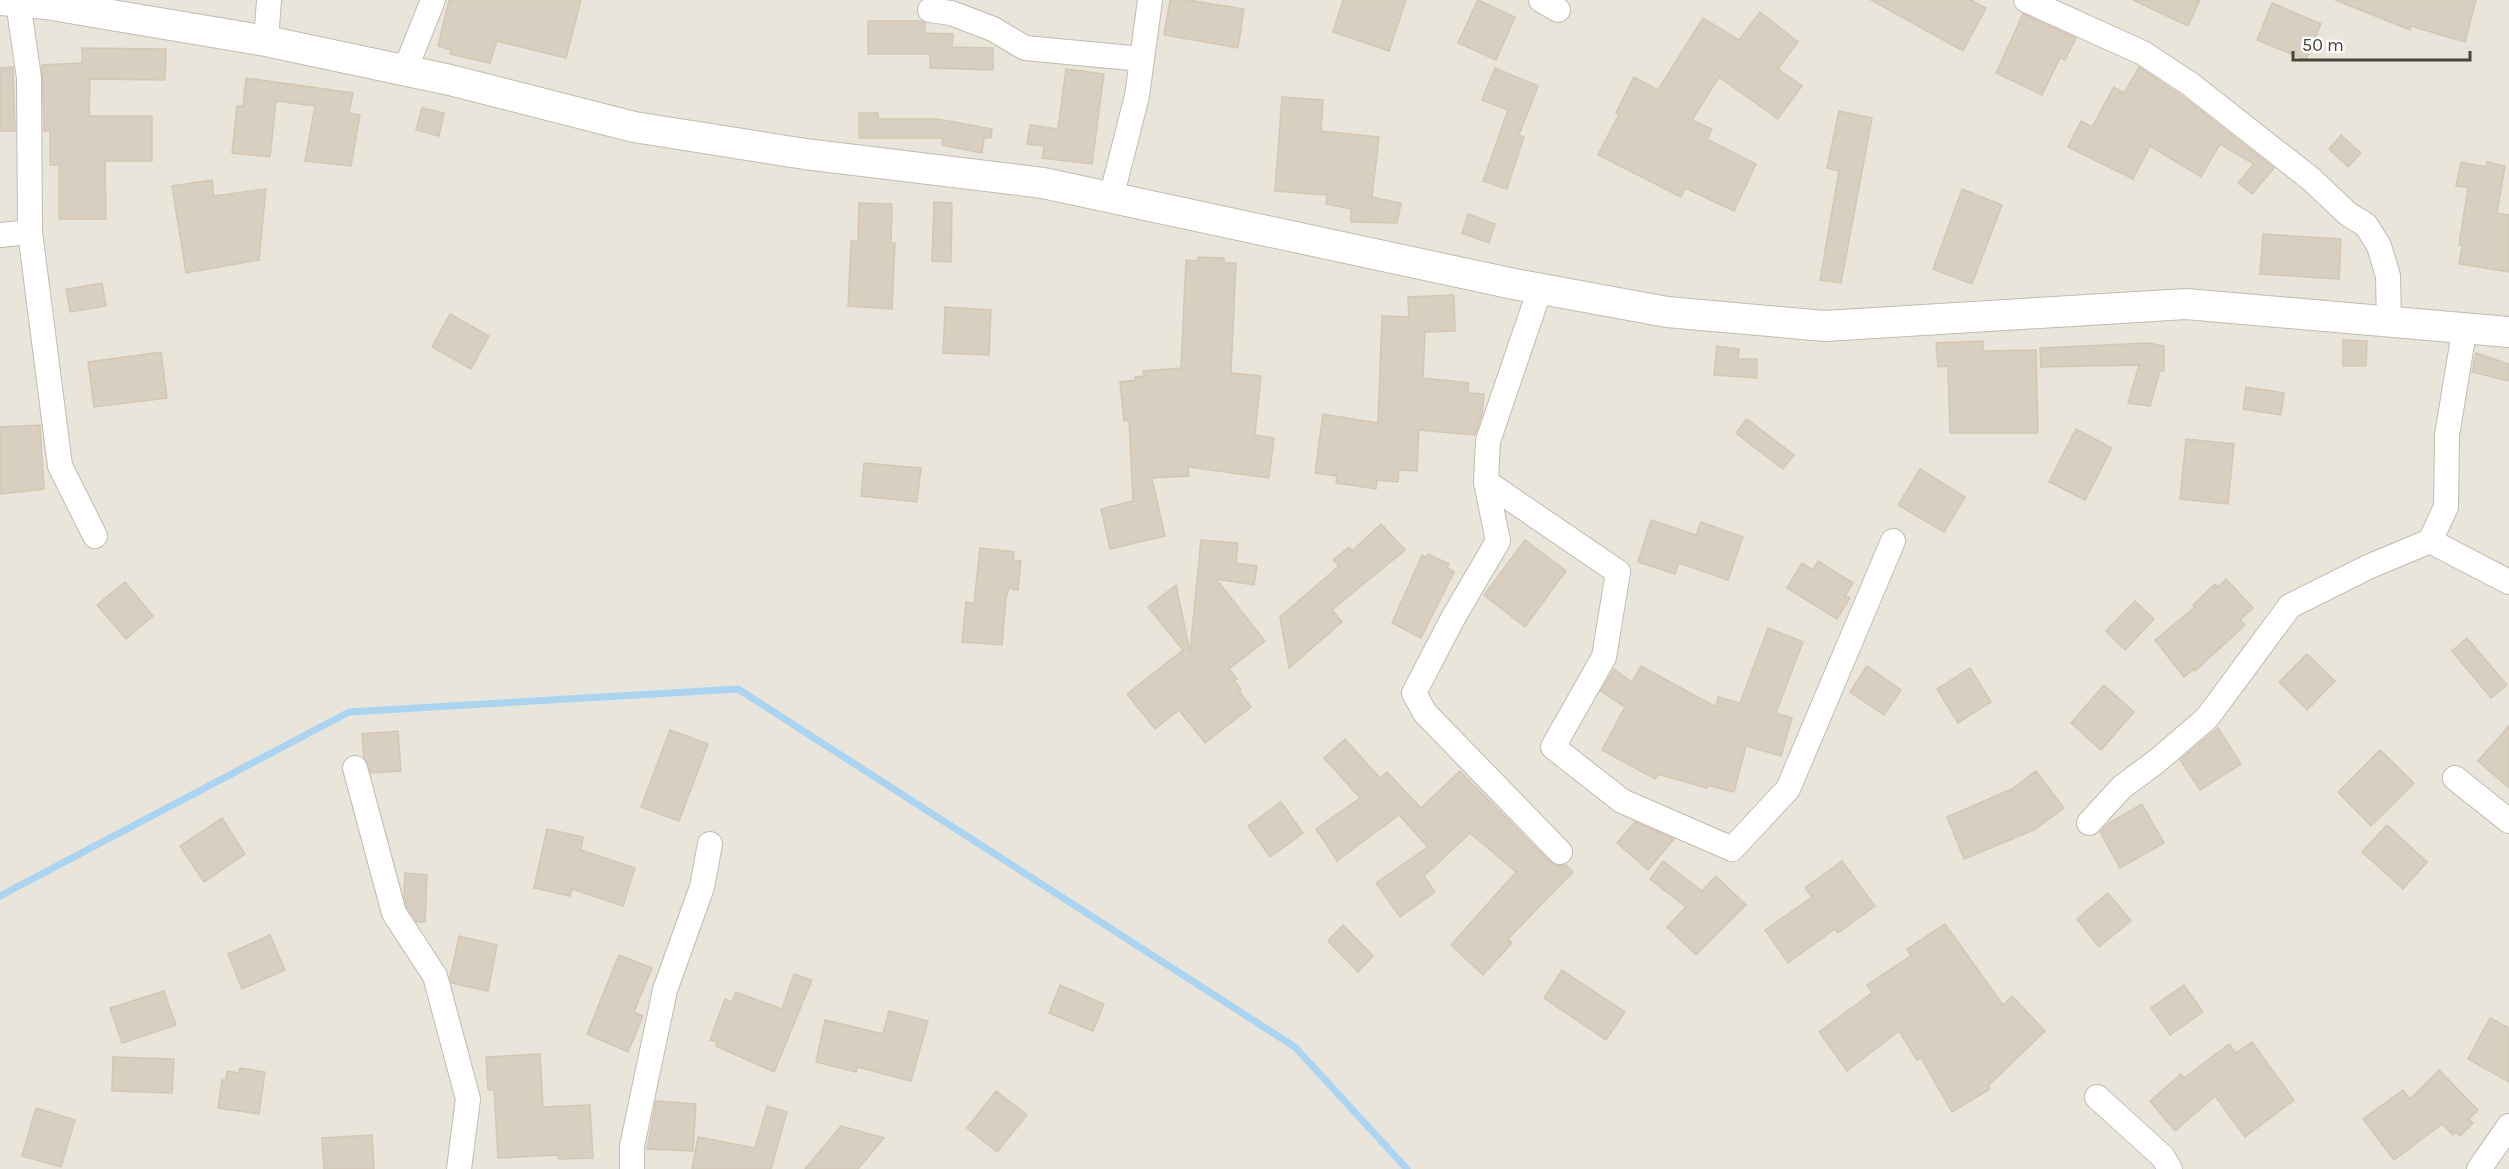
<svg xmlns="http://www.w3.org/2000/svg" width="2509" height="1169" font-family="Karla,sans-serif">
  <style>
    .residential { fill: #eae5da }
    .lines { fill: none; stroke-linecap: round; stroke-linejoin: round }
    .stream { stroke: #a9d4f2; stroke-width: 7 }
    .building { fill: #d8cfc1; stroke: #d3c7b4; stroke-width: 1.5 }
    .minor-casing { stroke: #c2bbae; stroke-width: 26 }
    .tertiary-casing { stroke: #c2bbae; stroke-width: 32 }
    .minor { stroke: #fff; stroke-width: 24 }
    .tertiary { stroke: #fff; stroke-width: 30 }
  </style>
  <rect width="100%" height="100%" fill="#f6f3ec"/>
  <!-- residential -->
  <rect class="residential" x="0" y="0" width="2509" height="1169"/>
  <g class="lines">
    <!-- stream -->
    <path class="stream" d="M0 896 349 712 738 689 1295 1047 1407 1169"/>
  </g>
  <!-- building -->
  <g class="building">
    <path d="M449 0H581L566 58 497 41 490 63 450 54 451 50 438 46Z"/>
    <path d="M1170 0H1188L1244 9 1238 48 1164 35Z"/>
    <path d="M1343 0H1406L1389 51 1333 32Z"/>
    <path d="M1478 0 1515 17 1496 60 1458 43Z"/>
    <path d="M1871 0H1971L1986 8 1963 51Z"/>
    <path d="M2133 0H2200L2188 26Z"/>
    <path d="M2335 0H2476L2465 42 2411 26 2410 30Z"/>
    <path d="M2272 3 2321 24 2306 60 2257 40Z"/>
    <path d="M1760 12 1798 42 1778 69 1802 86 1778 119 1719 77 1692 120 1712 129 1707 139 1756 164 1734 211 1685 188 1681 197 1598 155 1619 114 1616 113 1634 77 1658 90 1703 18 1739 40Z"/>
    <path d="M2023 14 2076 38 2065 60 2060 58 2042 95 1996 73Z"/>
    <path d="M868 21H921L925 23V33L953 34 952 47 993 48V70L930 68V54H868Z"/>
    <path d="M82 48 166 49 165 80 90 79 89 116H152V161H105L106 219H59V165H50V131H44L42 65 82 63Z"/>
    <path d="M13 67 15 131H0V68Z"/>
    <path d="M2139 67 2182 96 2274 168 2252 194 2238 183 2254 164 2220 144 2201 177 2150 146 2133 179 2068 147 2081 121 2092 127 2114 87 2124 93Z"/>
    <path d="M1495 68 1538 86 1519 135 1524 137 1507 189 1483 181 1508 110 1482 100Z"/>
    <path d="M1066 69 1104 74 1092 164 1042 158 1044 146 1027 144 1030 125 1058 129Z"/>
    <path d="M246 78 353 93 349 113 360 115 351 166 305 161 315 106 276 101 270 157 232 153 237 106H243Z"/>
    <path d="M1282 97 1323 100 1321 131 1379 137 1372 197 1401 203 1397 223 1351 222V209L1326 204 1327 195 1275 191Z"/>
    <path d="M422 108 444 113 439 136 416 130Z"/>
    <path d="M1839 111 1872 118 1841 283 1820 280 1839 171 1827 168Z"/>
    <path d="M859 113H878V119H938L992 129 991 138H984L982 153 942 145 943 138H859Z"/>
    <path d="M2341 135 2361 153 2348 167 2329 149Z"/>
    <path d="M2461 162 2486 167 2487 162 2505 166 2497 213 2509 215V272L2459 264 2462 246 2459 245 2468 188 2456 186Z"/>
    <path d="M212 180 214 196 266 189 259 260 186 273 172 186Z"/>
    <path d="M1962 189 2002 205 1972 284 1933 269Z"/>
    <path d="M934 202 952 203 951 262 932 261Z"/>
    <path d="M859 203 892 204 891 243H895L892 309 848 306 851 241H858Z"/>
    <path d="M1468 214 1495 224 1489 243 1462 233Z"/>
    <path d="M2263 234 2341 239 2339 279 2260 274Z"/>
    <path d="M1198 257 1224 258V263H1236L1231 373 1261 376 1255 435 1274 438 1269 478 1188 467 1189 476 1152 478 1165 536 1110 549 1101 509 1133 501 1129 420 1124 421 1120 382 1136 380 1135 377 1144 376 1143 371 1181 368 1186 260 1198 261Z"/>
    <path d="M102 283 106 306 70 312 66 289Z"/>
    <path d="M1454 295 1455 331 1425 332 1423 378 1469 383 1468 393 1484 394 1482 414 1475 435 1419 430 1417 471 1399 470 1398 482 1377 480 1376 489 1336 483 1337 476 1315 473 1323 414 1378 423 1382 316 1409 317 1408 297Z"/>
    <path d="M945 307 991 310 989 355 943 353Z"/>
    <path d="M450 314 489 336 471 369 432 347Z"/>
    <path d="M2343 340 2367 341 2366 366H2343Z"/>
    <path d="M1983 341V351L2036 350 2038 433H1950L1948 366 1938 367 1936 343Z"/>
    <path d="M2148 343 2164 346V371H2160L2150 406 2128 403 2139 365 2041 367 2040 348Z"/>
    <path d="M1717 346 1739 349 1738 359H1757V378L1714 375Z"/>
    <path d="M161 352 167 398 94 407 88 362Z"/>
    <path d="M2476 353 2509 364V381L2472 372Z"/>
    <path d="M2246 387 2284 393 2281 415 2243 409Z"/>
    <path d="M1747 419 1794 455 1783 469 1736 433Z"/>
    <path d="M40 425 44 489 0 494V427Z"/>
    <path d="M2076 429 2112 448 2085 500 2049 482Z"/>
    <path d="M2186 439 2234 444 2228 504 2180 499Z"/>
    <path d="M864 463 921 468 917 502 861 496Z"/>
    <path d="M1920 469 1965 497 1944 532 1898 505Z"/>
    <path d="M1651 520 1696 535 1701 522 1743 537 1728 580 1679 563 1675 574 1638 562Z"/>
    <path d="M1381 524 1405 550 1332 610 1342 622 1289 668 1280 617 1339 566 1333 560 1349 547 1352 551Z"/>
    <path d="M1201 540 1238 543 1236 563 1257 566 1254 585 1216 579 1265 641 1229 669 1237 679 1234 681 1241 689 1239 691 1251 707 1205 743 1179 710 1155 729 1127 694 1183 650 1148 607 1176 585 1190 652Z"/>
    <path d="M1525 540 1566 571 1525 627 1484 595Z"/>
    <path d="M980 548 1014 552 1013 560 1021 561 1018 590 1009 588 1006 598 1002 645 962 642 966 602 974 603Z"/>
    <path d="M1428 554 1449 564 1447 568 1454 572 1421 638 1392 623 1422 555 1426 557Z"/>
    <path d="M1818 561 1853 583 1845 596 1850 598 1837 619 1787 588 1802 563 1813 570Z"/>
    <path d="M2226 579 2253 608 2240 620 2245 625 2195 671 2194 669 2184 677 2155 640 2195 607 2193 605 2215 584 2218 587Z"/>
    <path d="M125 582 153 616 126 639 97 605Z"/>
    <path d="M2135 601 2154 619 2125 650 2106 631Z"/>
    <path d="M1768 628 1803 642 1776 713 1792 718 1781 756 1746 746 1734 792 1707 785V788L1658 774 1655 779 1602 750 1625 707 1601 691 1614 669 1632 682 1641 666 1716 707 1718 697 1740 703Z"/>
    <path d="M2467 638 2507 685 2491 698 2452 651Z"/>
    <path d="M2307 654 2335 681 2307 710 2279 682Z"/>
    <path d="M1867 666 1901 690 1884 715 1850 692Z"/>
    <path d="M1970 668 1991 702 1958 723 1937 689Z"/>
    <path d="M2104 685 2134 712 2101 750 2071 723Z"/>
    <path d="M2509 726V788L2478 761Z"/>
    <path d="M2218 728 2241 764 2200 790 2180 760Z"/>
    <path d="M670 730 708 744 679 821 641 807Z"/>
    <path d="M398 731 401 771 371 773 364 757 362 734Z"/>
    <path d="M1345 739 1380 778 1387 772 1421 808 1460 771 1550 862 1557 866 1566 865 1573 872 1508 939 1512 943 1483 975 1451 945 1516 872 1470 833 1424 876 1435 892 1400 917 1376 883 1428 847 1399 815 1337 861 1316 829 1360 798 1324 758Z"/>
    <path d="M2380 750 2414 783 2371 826 2338 792Z"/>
    <path d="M2036 771 2064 808 2034 830 1964 859 1947 817 2012 789Z"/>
    <path d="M1281 802 1303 833 1270 857 1248 826Z"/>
    <path d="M2142 804 2164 843 2120 868 2100 832 2109 823Z"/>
    <path d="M222 818 245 854 204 882 180 846Z"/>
    <path d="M1635 822 1674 839 1648 870 1617 843Z"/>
    <path d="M2387 825 2427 862 2403 889 2362 852Z"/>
    <path d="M547 829 583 837 581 850 635 868 623 906 572 889 570 896 534 888Z"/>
    <path d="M1663 861 1702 891 1716 876 1746 905 1696 955 1667 927 1686 907 1650 879Z"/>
    <path d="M1842 861 1875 906 1838 933 1835 929 1788 963 1765 930 1812 897 1805 888Z"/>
    <path d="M405 873 427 875 425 922H417L407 907 404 896Z"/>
    <path d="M2108 893 2131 921 2099 947 2077 919Z"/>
    <path d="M1945 924 2003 1005 2012 996 2045 1031 1988 1086 1990 1089 1952 1112 1921 1058 1917 1060 1899 1031 1847 1071 1819 1032 1872 993 1867 985 1911 956 1907 949Z"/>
    <path d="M1343 925 1373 956 1358 972 1328 941Z"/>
    <path d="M270 935 285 970 242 989 228 954Z"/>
    <path d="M459 936 497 945 488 991 452 983 450 978Z"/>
    <path d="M619 955 652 968 634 1012 643 1016 628 1052 587 1034Z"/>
    <path d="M1562 970 1625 1012 1606 1040 1544 998Z"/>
    <path d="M794 974 812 980 774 1072 716 1046 717 1042 710 1040 725 999 732 1002 736 992 782 1009Z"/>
    <path d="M1060 985 1104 1004 1093 1031 1049 1013Z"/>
    <path d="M2184 985 2203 1012 2170 1035 2151 1008Z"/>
    <path d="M164 991 176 1025 122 1043 110 1008Z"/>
    <path d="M889 1011 928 1021 911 1081 857 1067 856 1072 816 1062 825 1020 883 1034Z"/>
    <path d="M2490 1018 2509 1028V1082L2468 1059Z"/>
    <path d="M2252 1042 2294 1100 2245 1137 2215 1096 2175 1131 2150 1101 2181 1074 2184 1078 2229 1044 2236 1053Z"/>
    <path d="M540 1054 543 1107 590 1105 593 1158 559 1159 558 1155 498 1158 494 1090H488L486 1057Z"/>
    <path d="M113 1057 174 1059 172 1093 112 1091Z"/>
    <path d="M240 1068 265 1072 259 1114 218 1108 222 1080H226L227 1071 239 1073Z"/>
    <path d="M2439 1070 2478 1110 2469 1119 2473 1123 2460 1136 2456 1132 2453 1135 2442 1124 2394 1160 2363 1119 2403 1090 2410 1099Z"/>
    <path d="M996 1091 1027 1115 997 1152 967 1128Z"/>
    <path d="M656 1101 696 1104 693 1151 647 1149Z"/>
    <path d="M767 1106 787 1112 771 1169H692L698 1137 755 1148Z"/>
    <path d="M36 1108 75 1120 61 1167 22 1156Z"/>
    <path d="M841 1126 884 1138 858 1169H805Z"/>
    <path d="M372 1135 374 1169H324L322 1138Z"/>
  </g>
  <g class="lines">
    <!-- minor casing -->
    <g class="minor-casing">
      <g id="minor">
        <path d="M1541 0 1558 10"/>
        <path d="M2026 0 2143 53 2190 84 2311 179 2348 214 2366 225 2379 246 2388 276 2389 322"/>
        <path d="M18 2 29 78 30 232 60 466 95 536"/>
        <path d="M930 10 951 13 993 29 1025 48 1142 59"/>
        <path d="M266 41 269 0"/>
        <path d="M405 70 433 0"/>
        <path d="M1111 198 1137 96 1150 0"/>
        <path d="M0 235 30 232"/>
        <path d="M1540 289 1488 441 1486 482 1498 541 1453 618 1414 693 1425 713 1560 852"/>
        <path d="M1486 482 1618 572 1604 657 1553 747 1622 801 1732 849 1788 789 1893 541"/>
        <path d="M2430 541 2509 582"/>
        <path d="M355 768 394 913 435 976 468 1099 459 1169"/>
        <path d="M2455 778 2509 821"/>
        <path d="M2089 823 2122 787 2157 761 2207 718 2290 606 2368 567 2430 541 2446 507 2447 435 2465 326"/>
        <path d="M2097 1097 2163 1157 2170 1169"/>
        <path d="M632 1169V1146L665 990 702 887 710 844"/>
        <path d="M2479 1169 2509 1126"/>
      </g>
    </g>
    <!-- tertiary casing -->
    <g class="tertiary-casing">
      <path id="tertiary" d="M0 0 46 4 266 41 450 80 634 127 805 154 1043 183 1514 284 1667 312 1825 326 2186 304 2509 332"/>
    </g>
    <!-- minor -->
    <use href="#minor" class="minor"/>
    <!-- tertiary -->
    <use href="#tertiary" class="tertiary"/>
  </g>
  <!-- scale -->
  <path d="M2293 51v9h177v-9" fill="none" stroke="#4b4439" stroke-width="3"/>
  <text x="2302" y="51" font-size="18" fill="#4b4439" stroke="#ffffff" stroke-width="4.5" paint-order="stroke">50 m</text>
</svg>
